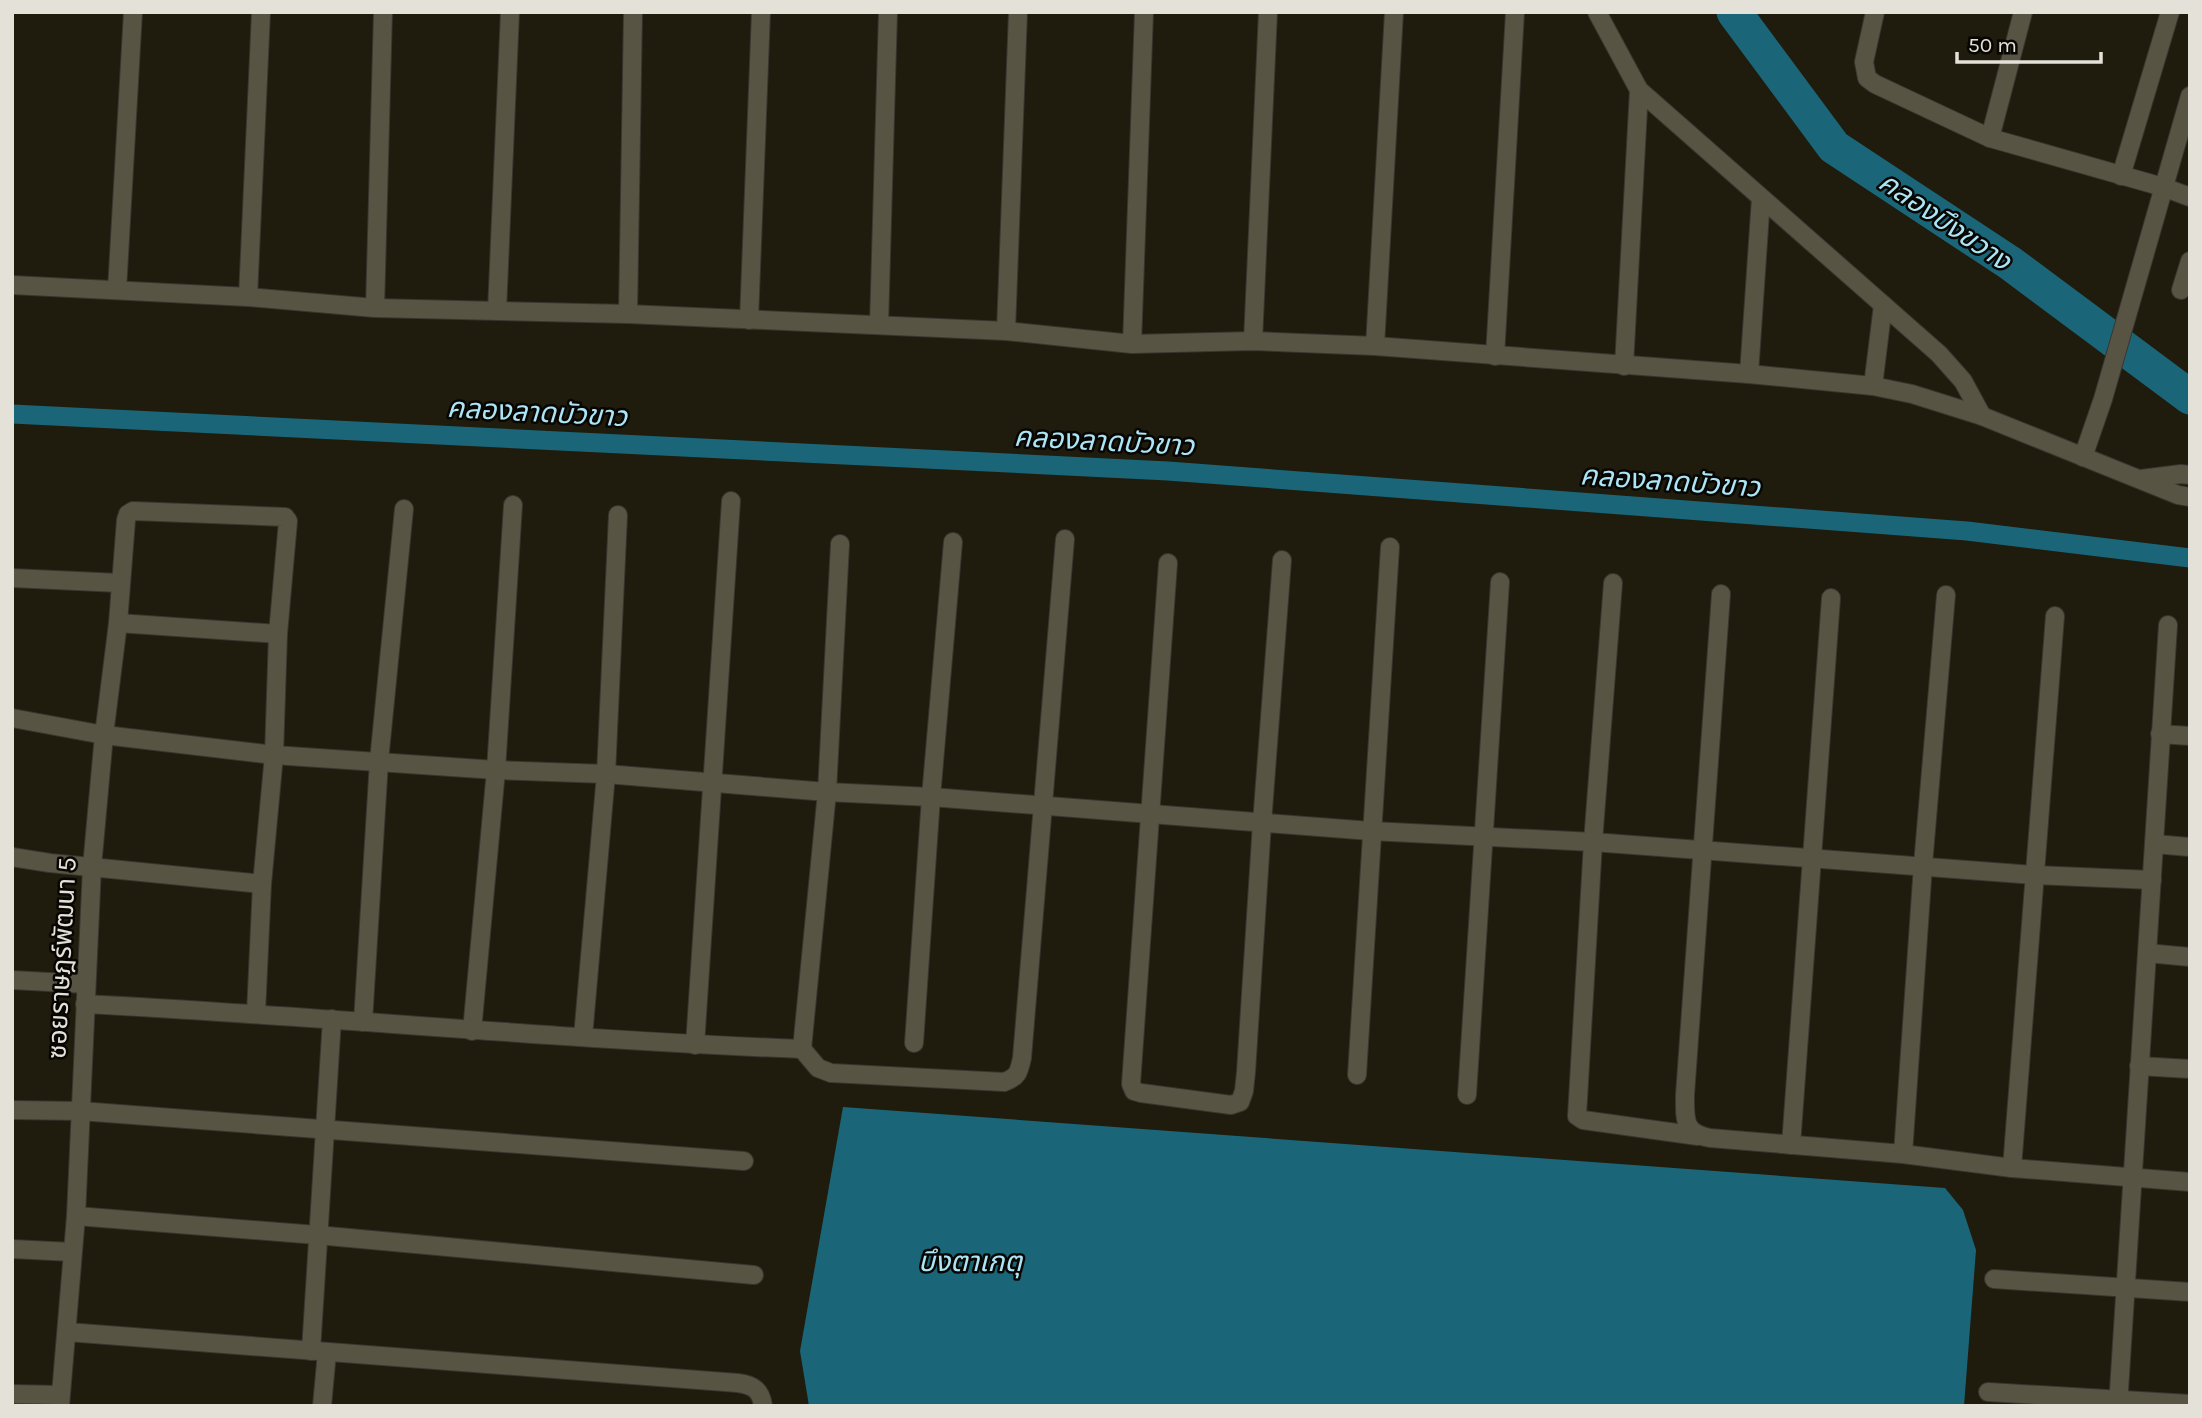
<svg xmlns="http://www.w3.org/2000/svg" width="2202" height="1418" font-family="Karla,'Noto Sans Thai',sans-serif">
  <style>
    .water { fill: #1a6678 }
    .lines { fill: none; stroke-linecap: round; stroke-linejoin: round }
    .canal { stroke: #1a6678; stroke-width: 19 }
    .river { stroke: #1a6678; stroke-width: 35 }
    .street-casing { stroke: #393630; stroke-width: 20 }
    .street { stroke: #585444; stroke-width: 18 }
    .labels { text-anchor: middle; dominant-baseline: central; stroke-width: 5; stroke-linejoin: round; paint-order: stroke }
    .street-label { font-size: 26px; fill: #e4e1d8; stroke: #080603 }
    .water-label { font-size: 28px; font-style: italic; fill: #ace5f6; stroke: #080603 }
  </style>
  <rect width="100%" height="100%" fill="#1f1b0d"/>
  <!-- water -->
  <path class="water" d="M843 1107 1945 1188 1963 1210 1976 1250 1964 1406H809L800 1351Z"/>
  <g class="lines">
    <!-- canal -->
    <path class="canal" d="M12 414 1168 471 1967 531 2190 558"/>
    <!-- river -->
    <path class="river" d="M1734 12 1834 147 2010 263 2190 397"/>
    <!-- street casing -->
    <g class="street-casing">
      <g id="street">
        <path d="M1597 12 1639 90 1939 354 1963 381 1982 416"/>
        <path d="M1875 12 1864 62 1867 78 1875 84 1990 138 2163 187 2190 197"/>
        <path d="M1990 138 2023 12"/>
        <path d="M2121 176 2170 12"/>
        <path d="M12 285 248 297 375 308 628 314 1006 331 1132 344 1253 341 1375 346 1749 374 1873 386 1912 394 1982 416 2178 495 2190 497"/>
        <path d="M117 290 133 12"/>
        <path d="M2181 290 2190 261"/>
        <path d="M248 297 261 12"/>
        <path d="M375 308 383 12"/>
        <path d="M497 311 510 12"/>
        <path d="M628 314 633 12"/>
        <path d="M749 320 761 12"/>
        <path d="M879 325 888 12"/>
        <path d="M1006 331 1018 12"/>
        <path d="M1253 341 1268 12"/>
        <path d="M1132 344 1144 12"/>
        <path d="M1375 346 1394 12"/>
        <path d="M1495 356 1515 12"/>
        <path d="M1624 366 1639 90"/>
        <path d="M1749 374 1761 198"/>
        <path d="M1873 386 1883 305"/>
        <path d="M2083 457 2103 399 2190 96"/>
        <path d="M2141 479 2181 474 2190 475"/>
        <path d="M840 544 827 792 802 1049 818 1068 831 1073 1004 1082C1018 1077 1019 1072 1022 1058L1065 539"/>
        <path d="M1168 563 1131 1084 1134 1091 1141 1093 1231 1105 1240 1102 1244 1091 1246 1072 1262 823 1282 560"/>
        <path d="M12 578 120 583"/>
        <path d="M1613 583 1593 842 1577 1116 1583 1120 1698 1136"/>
        <path d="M1721 594 1685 1095C1685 1119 1683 1133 1710 1138L1903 1154 2012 1168 2190 1182"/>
        <path d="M118 623 278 634"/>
        <path d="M12 718 104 735 274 755 496 770 606 774 827 792 931 797 1371 831 1593 842 2035 875 2152 880"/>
        <path d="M2160 734 2190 736"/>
        <path d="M2154 844 2190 847"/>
        <path d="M12 857 50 863 262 884"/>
        <path d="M2147 953 2190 957"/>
        <path d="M12 980 86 984"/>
        <path d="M85 1004C324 1016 563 1040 802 1049"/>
        <path d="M363 1022 379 761 404 509"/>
        <path d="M472 1031 496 770 513 505"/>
        <path d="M583 1037 606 774 618 515"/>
        <path d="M914 1043 931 797 953 542"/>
        <path d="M695 1045 731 501"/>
        <path d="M2139 1066 2190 1069"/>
        <path d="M1357 1075 1390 547"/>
        <path d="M1467 1095 1500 582"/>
        <path d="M12 1110 80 1111 744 1161"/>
        <path d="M1791 1145 1831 598"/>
        <path d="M1903 1154 1923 865 1946 595"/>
        <path d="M2012 1168 2055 616"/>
        <path d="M76 1216 317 1235 754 1275"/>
        <path d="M12 1249 72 1252"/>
        <path d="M1994 1279 2190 1292"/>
        <path d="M67 1332 738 1383C753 1385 761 1390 763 1406"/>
        <path d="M311 1351 332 1019"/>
        <path d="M1988 1392 2190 1404"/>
        <path d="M12 1394 60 1395"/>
        <path d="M60 1406 76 1216 92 867 104 735 118 623 126 520 128 514 133 511 285 517 288 521 278 634 274 755 262 884 256 1013"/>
        <path d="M322 1406 327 1352"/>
        <path d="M2118 1406 2168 625"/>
      </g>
    </g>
    <!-- street -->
    <use href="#street" class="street"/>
  </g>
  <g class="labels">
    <!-- street labels -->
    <g class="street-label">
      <text transform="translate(62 958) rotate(-87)">ซอยราษฎร์พัฒนา 5</text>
    </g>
    <!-- water labels -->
    <g class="water-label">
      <text transform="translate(1945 221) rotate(34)">คลองบึงขวาง</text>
      <text transform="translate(537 412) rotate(3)">คลองลาดบัวขาว</text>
      <text transform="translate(1104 441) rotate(3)">คลองลาดบัวขาว</text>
      <text transform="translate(1670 481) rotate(4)">คลองลาดบัวขาว</text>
      <text x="970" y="1261">บึงตาเกตุ</text>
    </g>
  </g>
  <!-- border -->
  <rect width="2202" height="1418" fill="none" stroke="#e4e1d8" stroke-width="28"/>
  <!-- scale -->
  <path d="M1957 52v10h144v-10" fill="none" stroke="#e4e1d8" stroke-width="3.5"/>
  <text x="1968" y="52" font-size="21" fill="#e4e1d8" stroke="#080603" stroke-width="5" paint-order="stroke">50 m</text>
</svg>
